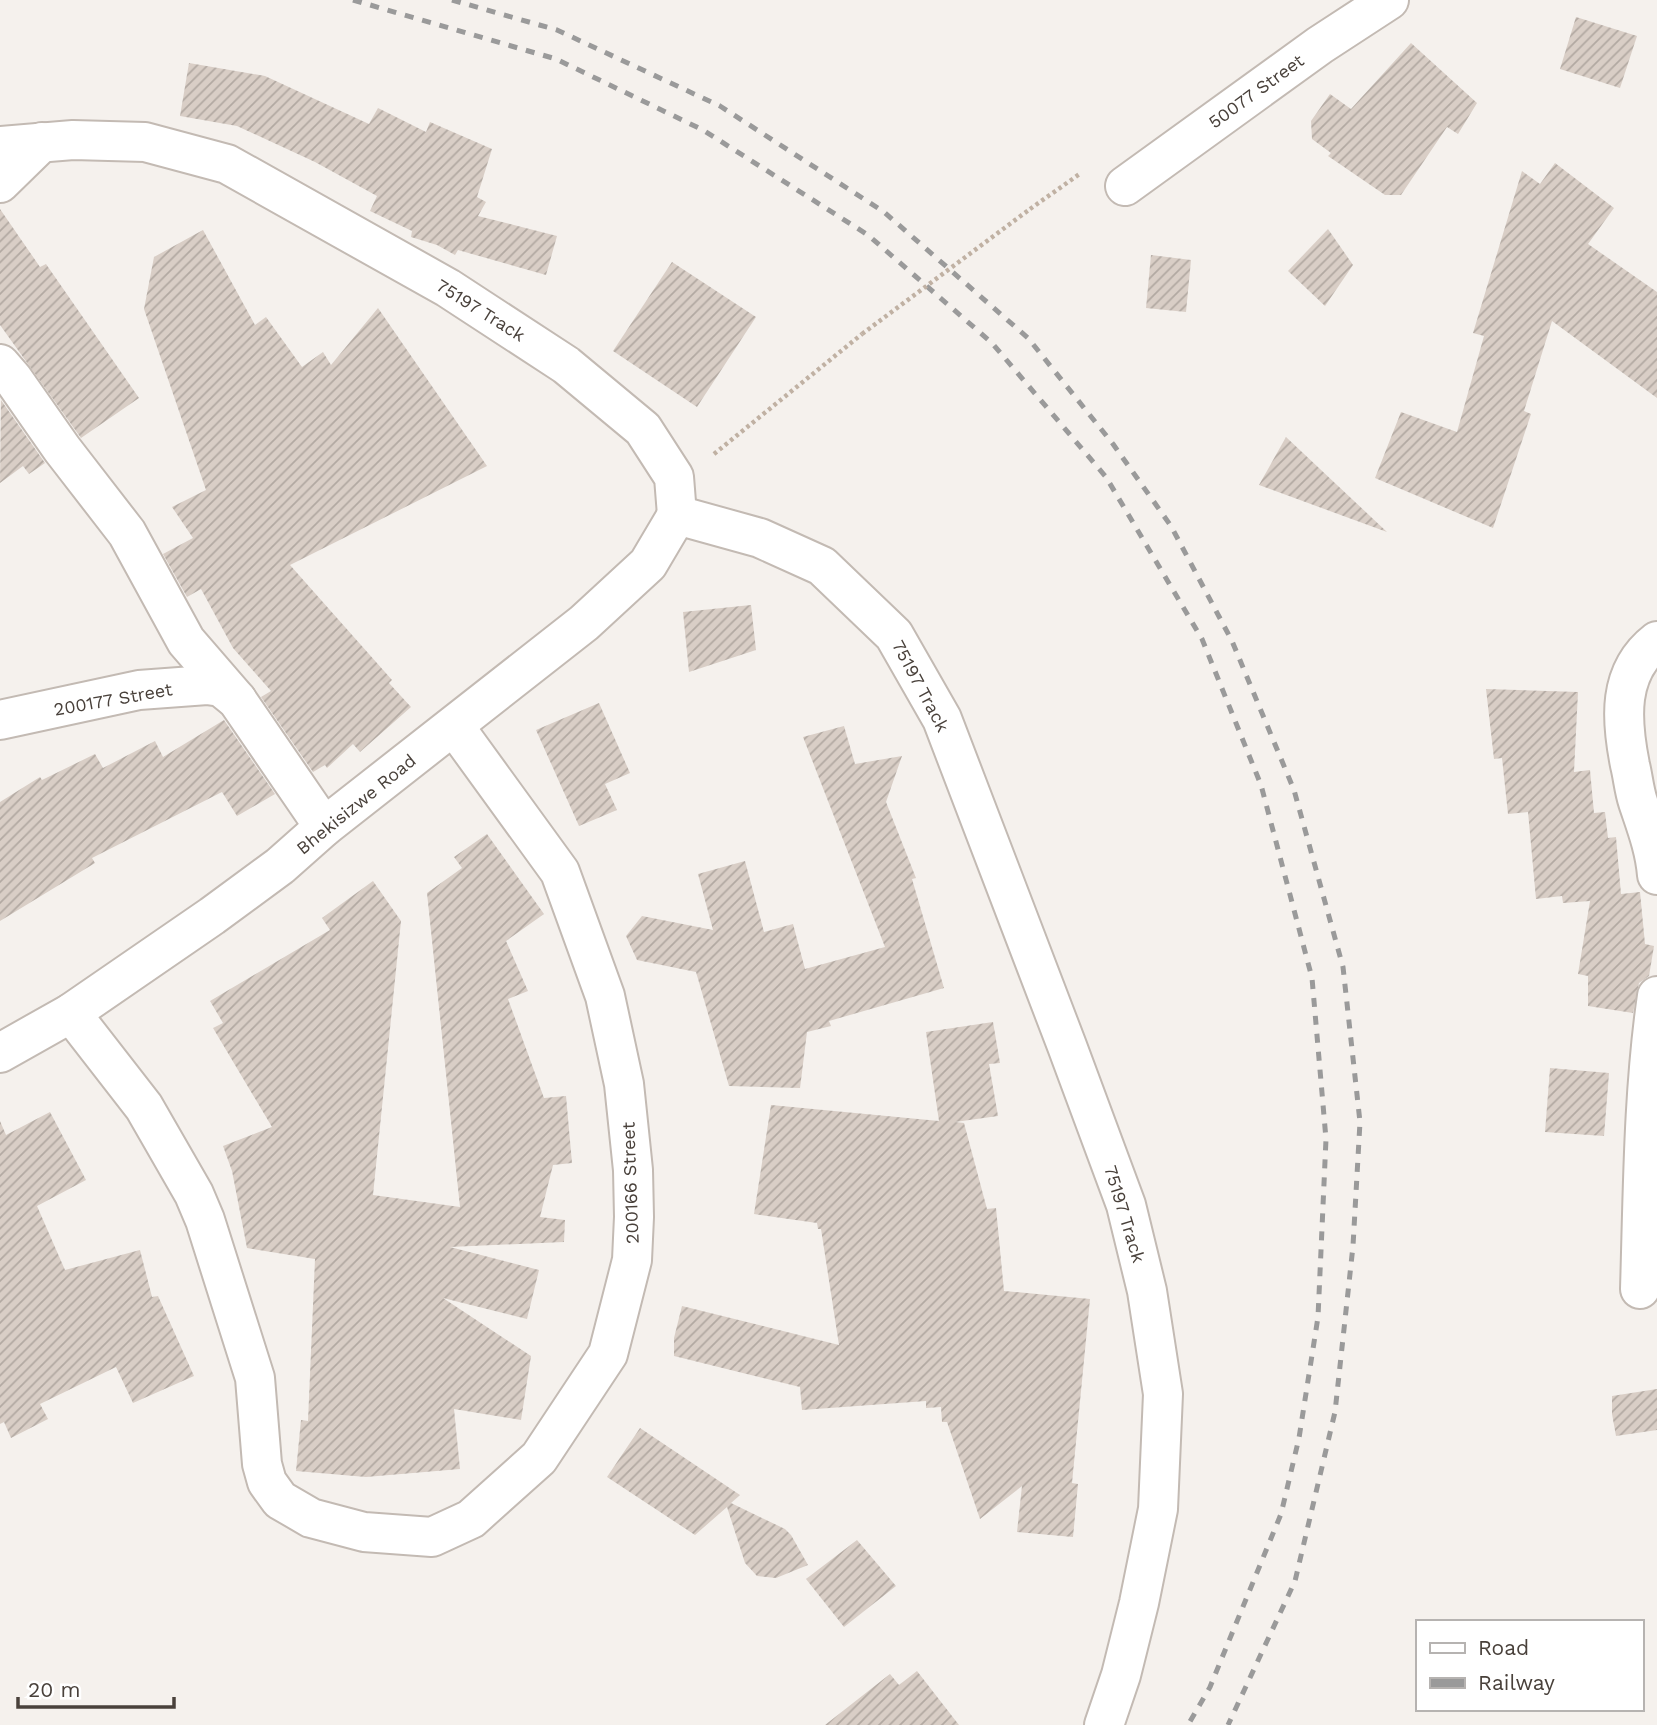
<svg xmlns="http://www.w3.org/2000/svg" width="1657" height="1725" font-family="'Work Sans',sans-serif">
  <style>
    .building { fill: url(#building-hatch) }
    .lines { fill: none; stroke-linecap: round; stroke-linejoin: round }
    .street-casing { stroke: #c3bab3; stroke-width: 42 }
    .path { stroke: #c0b1a3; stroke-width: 4.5; stroke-dasharray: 3.5 3.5; stroke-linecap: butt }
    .street { stroke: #fff; stroke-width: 38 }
    .rail { stroke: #9a9a9a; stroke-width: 5; stroke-dasharray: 9 9; stroke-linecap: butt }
    .path-bridge { stroke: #c0b1a3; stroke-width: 4.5; stroke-dasharray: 3.5 3.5; stroke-linecap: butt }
    .labels { text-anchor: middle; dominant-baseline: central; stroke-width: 5; stroke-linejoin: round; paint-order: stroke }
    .street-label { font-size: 18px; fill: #49413b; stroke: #fff }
  </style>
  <defs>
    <pattern id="building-hatch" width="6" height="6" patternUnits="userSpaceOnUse" patternTransform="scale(1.75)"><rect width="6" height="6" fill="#d9cec6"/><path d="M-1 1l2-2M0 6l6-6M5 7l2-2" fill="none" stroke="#b2a9a2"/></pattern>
  </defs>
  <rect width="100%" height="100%" fill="#f5f1ed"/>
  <!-- building -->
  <g class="building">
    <path d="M1576 17 1637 36 1620 88 1560 69Z"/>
    <path d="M1411 43 1477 103 1458 134 1447 127 1401 195H1385L1328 156 1331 153 1312 139 1311 121 1330 94 1351 109Z"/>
    <path d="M189 63 265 76 369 124 378 108 426 132 430 122 492 149 477 197 486 202 478 216 557 236 546 275 458 250 455 255 437 245 411 237 412 231 370 211 377 196 315 162 237 126 180 116Z"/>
    <path d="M1555 163 1614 208 1588 244 1657 292V398L1552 321 1524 411 1531 414 1493 528 1375 478 1401 412 1457 432 1484 336 1473 333 1522 171 1540 184Z"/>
    <path d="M0 209 40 267 46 264 139 398 81 438 0 325Z"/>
    <path d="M1328 229 1353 265 1325 306 1288 271Z"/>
    <path d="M203 230 255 325 266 317 302 367 323 352 331 365 378 308 487 466 290 565 392 680 389 683 411 707 360 752 353 744 327 768 325 765 313 772 261 697 271 691 233 648 201 589 187 597 163 554 193 538 172 507 206 490 144 309 154 257Z"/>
    <path d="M1151 255 1191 260 1186 312 1146 308Z"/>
    <path d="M672 262 756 317 697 407 613 351Z"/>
    <path d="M1 400 45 463 29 474 23 466 0 483Z"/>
    <path d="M1286 437 1387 532 1259 485Z"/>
    <path d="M751 605 756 650 689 672 683 612Z"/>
    <path d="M1486 689 1578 692 1574 772 1590 770 1594 813 1605 812 1608 838 1616 837 1621 894 1640 892 1645 944 1654 946 1649 976 1639 983 1633 1013 1588 1006V976L1578 974 1590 901 1563 903 1562 896 1536 899 1528 812 1508 814 1502 758 1494 759Z"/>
    <path d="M599 703 630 773 605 784 617 810 579 826 536 730Z"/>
    <path d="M224 720 275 794 237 816 222 792 92 858 95 863 0 921V802L40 777 42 780 95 754 103 768 155 741 163 757Z"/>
    <path d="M844 726 855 764 902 756 886 802 916 878 912 879 944 988 829 1021 831 1026 807 1032 800 1088 729 1086 696 972 637 960 626 936 642 916 713 930 698 874 745 861 764 932 793 924 805 969 885 947 803 737Z"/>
    <path d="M487 834 544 914 506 941 528 991 508 999 544 1098 566 1096 572 1163 553 1165 540 1217 565 1220 564 1242 450 1247 539 1270 527 1319 443 1298 531 1356 521 1420 454 1409 460 1469 366 1477 296 1471 301 1420 308 1421 315 1259 247 1248 232 1171 223 1146 272 1127 213 1028 223 1023 210 1001 330 930 322 918 373 881 401 921 373 1195 460 1207 427 893 462 868 454 857Z"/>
    <path d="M993 1022 1000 1063 989 1064 998 1116 955 1122 964 1123 987 1209 996 1208 1004 1291 1090 1299 1072 1483 1078 1484 1073 1537 1017 1532 1022 1486 980 1519 947 1422H942L941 1407 926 1408V1401L802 1410 800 1387 674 1356V1338L682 1306 839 1345 821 1229H818L817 1223 754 1214 771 1105 939 1121 926 1032Z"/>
    <path d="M1550 1068 1609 1073 1604 1136 1545 1132Z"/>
    <path d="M50 1112 86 1180 37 1206 65 1270 140 1250 152 1297 158 1296 194 1376 133 1403 116 1367 40 1404 48 1419 11 1438 4 1422 0 1424V1121L6 1135Z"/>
    <path d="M1657 1389V1430L1616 1436 1612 1414V1396Z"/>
    <path d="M640 1428 740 1495 731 1503 785 1529 791 1535 808 1565 776 1578 757 1576 745 1563 727 1507 695 1535 607 1477Z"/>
    <path d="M857 1540 896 1586 844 1627 806 1579Z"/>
    <path d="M917 1671 959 1725H825L890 1674 899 1685Z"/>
  </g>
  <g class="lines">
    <!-- street casing -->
    <g class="street-casing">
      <g id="street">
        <path d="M0 146 73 140 145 142 227 164 448 288 566 365 643 429 674 477 677 515"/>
        <path d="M0 183 42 142"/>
        <path d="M1125 186 1320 45 1389 0"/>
        <path d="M0 364 13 379 62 449 127 533 186 641 237 700"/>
        <path d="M677 515 760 538 822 566 894 635 942 719 1067 1046 1126 1205 1147 1291 1163 1394 1158 1509 1139 1603 1121 1675 1104 1725"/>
        <path d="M1657 641C1617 672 1621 720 1630 765 1633 777 1634 790 1638 802 1646 826 1655 849 1657 875"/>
        <path d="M0 720 139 690 207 685 221 687 237 700 324 827"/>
        <path d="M71 1013 144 1107 194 1194 205 1220 255 1378 262 1464 267 1482 280 1500 311 1518 364 1532 432 1537 471 1519 539 1458 608 1354 632 1260 634 1217 633 1170 624 1084 605 996 560 872 454 726"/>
        <path d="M0 1053 71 1013 212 916 280 866 324 827 584 623 648 564 677 515"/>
        <path d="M1640 1289C1643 1191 1643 1093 1657 996"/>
      </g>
    </g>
    <!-- path -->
    <g class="path">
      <path d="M1030 209 1081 173"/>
      <path d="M714 454 862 334"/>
    </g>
    <!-- street -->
    <use href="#street" class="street"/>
    <!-- rail -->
    <g class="rail">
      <path d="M353 0 556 59 703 130 868 235 992 343 1106 477 1202 639 1261 785 1312 978 1326 1139 1318 1317 1299 1438 1281 1514 1210 1687 1188 1725"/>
      <path d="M452 0 557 30 720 106 884 212 1028 338 1113 444 1171 526 1232 641 1294 790 1343 967 1360 1122 1353 1246 1335 1412 1295 1581 1228 1725"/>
    </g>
    <!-- path-bridge -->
    <path class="path-bridge" d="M862 334 1030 209"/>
  </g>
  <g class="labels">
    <!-- street labels -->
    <g class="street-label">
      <text transform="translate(1256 91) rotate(-36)">50077 Street</text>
      <text transform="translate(481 310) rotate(32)">75197 Track</text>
      <text transform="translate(921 686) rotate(62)">75197 Track</text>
      <text transform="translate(113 699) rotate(-10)">200177 Street</text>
      <text transform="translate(356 804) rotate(-39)">Bhekisizwe Road</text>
      <text transform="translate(630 1183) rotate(-92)">200166 Street</text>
      <text transform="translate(1125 1214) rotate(73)">75197 Track</text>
    </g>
  </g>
  <!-- legend -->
  <rect x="1416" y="1620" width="228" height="91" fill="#ffffff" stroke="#b6b3b1" stroke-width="2"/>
  <rect x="1430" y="1643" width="35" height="10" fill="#ffffff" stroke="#b6b3b1" stroke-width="2"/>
  <text x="1478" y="1655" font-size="21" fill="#49413b">Road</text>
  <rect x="1430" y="1678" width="35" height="10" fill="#9a9a9a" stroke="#b6b3b1" stroke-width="2"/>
  <text x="1478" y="1690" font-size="21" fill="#49413b">Railway</text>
  <!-- scale -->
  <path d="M18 1697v10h156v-10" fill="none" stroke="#49413b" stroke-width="3.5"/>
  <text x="28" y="1697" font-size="21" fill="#49413b" stroke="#ffffff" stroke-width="5" paint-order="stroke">20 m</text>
</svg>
